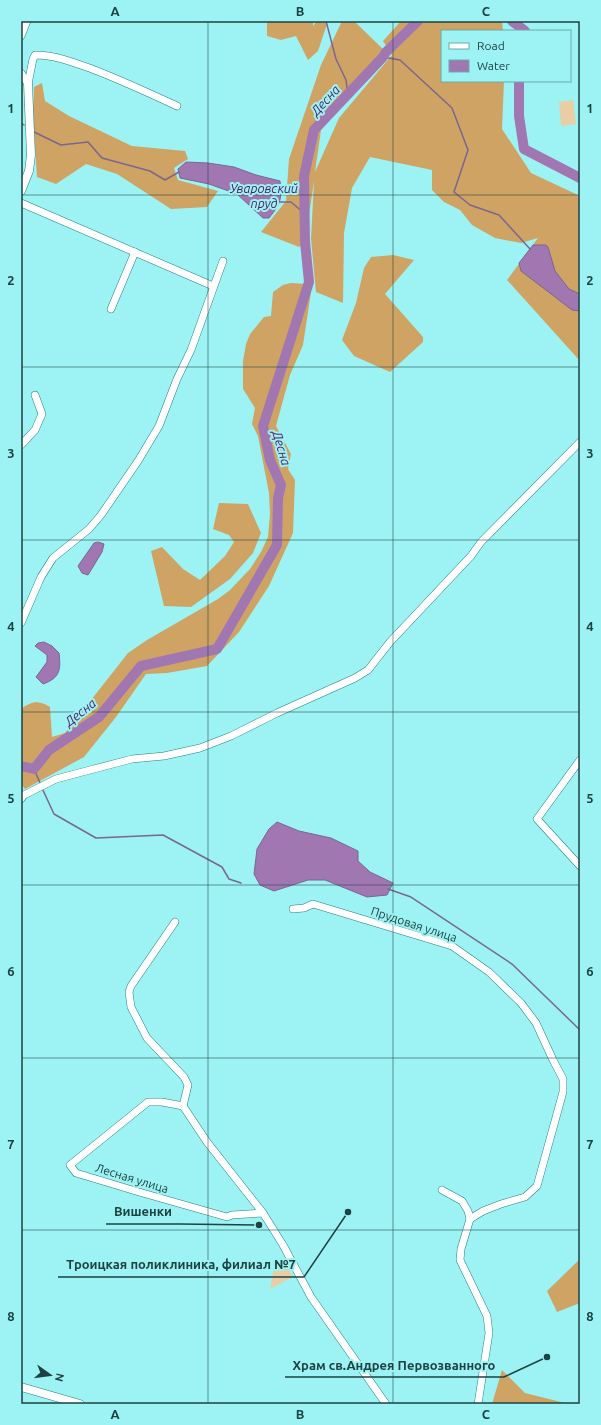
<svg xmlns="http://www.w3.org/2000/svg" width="601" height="1425" font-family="Ubuntu,sans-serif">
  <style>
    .green { fill: #e9cda6 }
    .forest { fill: #cfa363 }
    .water { fill: #a177b2; stroke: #796790 }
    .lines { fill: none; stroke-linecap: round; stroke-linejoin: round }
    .stream { stroke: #796790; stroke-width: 1.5 }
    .river { stroke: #a177b2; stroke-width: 10 }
    .minor-casing { stroke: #248182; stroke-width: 8 }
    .tertiary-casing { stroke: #248182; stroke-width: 9 }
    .minor { stroke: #fff; stroke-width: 7 }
    .tertiary { stroke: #fff; stroke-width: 8 }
    .grid { fill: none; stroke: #1d4242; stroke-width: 1; stroke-opacity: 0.55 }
    .labels { text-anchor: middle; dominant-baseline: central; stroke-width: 4; stroke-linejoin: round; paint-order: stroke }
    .street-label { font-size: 12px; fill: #1d4242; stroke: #9df3f3 }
    .water-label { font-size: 13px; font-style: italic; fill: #501b63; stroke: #9df3f3 }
    .leader { fill: none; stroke: #1d4242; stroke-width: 1.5 }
    .callout-dot { fill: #1d4242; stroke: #9df3f3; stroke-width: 1.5 }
    .callout-label { font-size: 13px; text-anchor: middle; font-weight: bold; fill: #1d4242; stroke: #9df3f3; stroke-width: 4; stroke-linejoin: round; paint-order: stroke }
    .neatline { fill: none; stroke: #1d4242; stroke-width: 1.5 }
    .grid-label { font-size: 13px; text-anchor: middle; font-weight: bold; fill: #1d4242 }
  </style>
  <rect width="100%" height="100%" fill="#9df3f3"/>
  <!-- green -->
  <g class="green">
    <path d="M573 100 576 124 561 126 559 102Z"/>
    <path d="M285 1262 293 1277 270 1289 274 1268Z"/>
  </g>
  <!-- forest -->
  <g class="forest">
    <path d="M267 21H313V26L317 21H323L327 24 318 51 308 60 296 36 281 40 267 36Z"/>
    <path d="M342 21H354L386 52 321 130 315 172 339 118 392 55 383 41 401 21H502L503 31H442V81H504L502 129 531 173 580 196V361L507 280 538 238 521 243 495 238 472 225 460 210 444 202 432 190V170L370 157 352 188 344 233 343 303 316 292 311 239 314 181 305 242 299 247 261 232 286 201 289 159 321 65Z"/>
    <path d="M42 83 45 101 69 116 132 146 185 151 188 159 174 168 178 180 218 191 207 207 171 209 117 174 86 164 56 184 37 177 33 115 34 87Z"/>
    <path d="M393 255 414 260 385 294 423 337V342L390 372 354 356 342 340 356 303 364 268 371 257Z"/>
    <path d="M291 283 305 284 311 292 303 345 290 375 276 426 291 454 288 469 295 480 293 533 269 586 239 632 207 666 167 673 146 674 116 717 84 757 25 789 21 784V709C32 701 38 700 50 707L52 737 65 733 128 653 147 640 218 599 230 590 250 569 261 552 268 537 270 514 269 493 258 436 252 424 255 408 243 389V361L246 344 250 334 264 317 271 316 273 292 283 285Z"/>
    <path d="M219 503 248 504 261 533 253 553 230 579 191 607 164 606 151 551 162 547 183 569 200 580 225 556 234 542 229 535 213 529Z"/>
    <path d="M580 1259V1303L557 1312 547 1291Z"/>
    <path d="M502 1370 525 1393 569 1404H492Z"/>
  </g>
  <!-- water -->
  <g class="water">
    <path d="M186 162 208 163 234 167 256 175 280 181C282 199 281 203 269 218H263L237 194 209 184 180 178 178 169Z"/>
    <path d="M533 245H546L548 247 555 271 569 289 580 294V311L572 310 521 271 519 263Z"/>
    <path d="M98 542 104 544 102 552 88 575 82 573 78 566 94 543Z"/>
    <path d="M44 642 52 646 59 653C61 670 60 678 43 684L36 677 47 662V655L35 646 38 643Z"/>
    <path d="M277 822 299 831 331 838 358 851V861L370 872 393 883 387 895 367 897 325 880H308L274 891 260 885 254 874 257 849 269 829Z"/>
  </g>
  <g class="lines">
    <!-- stream -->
    <g class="stream">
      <path d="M326 21 336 59 346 80 348 94"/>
      <path d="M383 57 400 60 452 108 468 150 454 192 470 205 499 215 530 249"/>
      <path d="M21 123 24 125"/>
      <path d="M34 132 61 145 88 142 102 158 150 171 165 180 179 172"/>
      <path d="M280 202H291L304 213"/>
      <path d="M34 769 41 785"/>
      <path d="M42 788 54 814 96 838 163 835 222 867 229 879 241 883"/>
      <path d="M388 889 411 897 512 964 580 1030"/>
    </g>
    <!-- river -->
    <g class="river">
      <path d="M512 21 525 31"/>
      <path d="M519 81V116L524 149 580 178"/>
      <path d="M21 766 34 769 49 750 99 717 141 666 217 649 277 545 278 498 281 485 270 460 263 426 309 282 305 242 304 176 314 130 383 57 386 52 418 21"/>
    </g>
    <!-- minor casing -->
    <g class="minor-casing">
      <g id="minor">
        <path d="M21 36 27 21"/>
        <path d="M21 73 28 84"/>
        <path d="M28 84 33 59 35 55C55 55 73 62 92 69 121 80 149 93 177 106"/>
        <path d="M21 203 213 286"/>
        <path d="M111 309 135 252"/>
        <path d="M21 445 35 430 42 414 35 395"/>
        <path d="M21 623 41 577 53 558 89 529 101 515 138 461 159 426 177 379 191 350 223 261"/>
        <path d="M580 760 537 819 580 866"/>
        <path d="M21 799 24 795 56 779 90 770 132 759 164 756 200 748 231 736 277 713 355 678 368 670 390 642 471 556 481 542 580 442"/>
        <path d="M293 909 304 908 313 904 452 946 489 972 521 1003 536 1023 553 1060 563 1079V1092L537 1186 525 1197 501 1204 483 1211 470 1219"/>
        <path d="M175 922 131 986 129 992 131 1007 147 1038 184 1077 188 1085 183 1106 162 1102H148L70 1165 76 1173 139 1192 227 1217 232 1215 263 1213 283 1245 311 1297 386 1404"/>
        <path d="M183 1106 207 1142 263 1213"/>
        <path d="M442 1190 462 1201 468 1211 470 1219 461 1249 460 1260 487 1316 489 1333 478 1404"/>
      </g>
    </g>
    <!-- tertiary casing -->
    <g class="tertiary-casing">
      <g id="tertiary">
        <path d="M21 191 29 171 31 155 28 84"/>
        <path d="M21 1387 80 1404"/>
      </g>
    </g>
    <!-- minor -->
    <use href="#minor" class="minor"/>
    <!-- tertiary -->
    <use href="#tertiary" class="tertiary"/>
  </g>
  <!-- grid -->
  <path class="grid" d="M208 21V1404M393 21V1404M21 195H580M21 367H580M21 540H580M21 712H580M21 885H580M21 1058H580M21 1230H580"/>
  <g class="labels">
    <!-- street labels -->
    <g class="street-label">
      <text transform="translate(414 924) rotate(18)">Прудовая улица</text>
      <text transform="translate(132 1178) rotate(17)">Лесная улица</text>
    </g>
    <!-- water labels -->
    <g class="water-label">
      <text transform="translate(325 100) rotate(-47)">Десна</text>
      <text x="264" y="188">Уваровский<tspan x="264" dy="15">пруд</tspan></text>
      <text transform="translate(282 448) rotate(74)">Десна</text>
      <text transform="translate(80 712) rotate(-38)">Десна</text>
    </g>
  </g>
  <!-- callouts -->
  <path class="leader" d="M259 1225L180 1224H106M348 1212L304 1277H58M547 1357L504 1377H285"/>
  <g class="callout-dot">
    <circle cx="259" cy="1225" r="4"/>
    <circle cx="348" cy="1212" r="4"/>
    <circle cx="547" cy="1357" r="4"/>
  </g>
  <g class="callout-label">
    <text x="143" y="1216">Вишенки</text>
    <text x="181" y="1269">Троицкая поликлиника, филиал №7</text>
    <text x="394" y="1370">Храм св.Андрея Первозванного</text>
  </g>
  <!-- border -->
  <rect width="601" height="1425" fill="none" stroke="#9df3f3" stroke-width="44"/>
  <!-- legend -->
  <rect x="441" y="30" width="130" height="52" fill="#9df3f3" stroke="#6aacac"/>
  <rect x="449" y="43" width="20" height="6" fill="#ffffff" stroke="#6aacac"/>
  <text x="477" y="50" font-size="12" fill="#1d4242">Road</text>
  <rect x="449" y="60" width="20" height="12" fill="#a177b2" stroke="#6aacac"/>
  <text x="477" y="70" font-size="12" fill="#1d4242">Water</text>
  <!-- north arrow -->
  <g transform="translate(50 1375) rotate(104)" stroke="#9df3f3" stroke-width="3" paint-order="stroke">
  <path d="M0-3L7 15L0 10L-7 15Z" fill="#1d4242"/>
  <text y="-6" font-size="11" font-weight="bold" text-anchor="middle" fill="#1d4242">N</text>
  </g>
  <rect x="22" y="22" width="557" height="1381" class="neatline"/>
  <g class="grid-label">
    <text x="115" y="16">A</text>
    <text x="300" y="16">B</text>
    <text x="486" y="16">C</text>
    <text x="11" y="113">1</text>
    <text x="590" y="113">1</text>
    <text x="11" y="285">2</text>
    <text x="590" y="285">2</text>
    <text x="11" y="458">3</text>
    <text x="590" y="458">3</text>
    <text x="11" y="631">4</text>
    <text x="590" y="631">4</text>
    <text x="11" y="803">5</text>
    <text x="590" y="803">5</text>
    <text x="11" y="976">6</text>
    <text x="590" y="976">6</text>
    <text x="11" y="1149">7</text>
    <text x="590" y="1149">7</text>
    <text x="11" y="1321">8</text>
    <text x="590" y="1321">8</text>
    <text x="115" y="1419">A</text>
    <text x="300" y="1419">B</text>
    <text x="486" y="1419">C</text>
  </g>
</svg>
